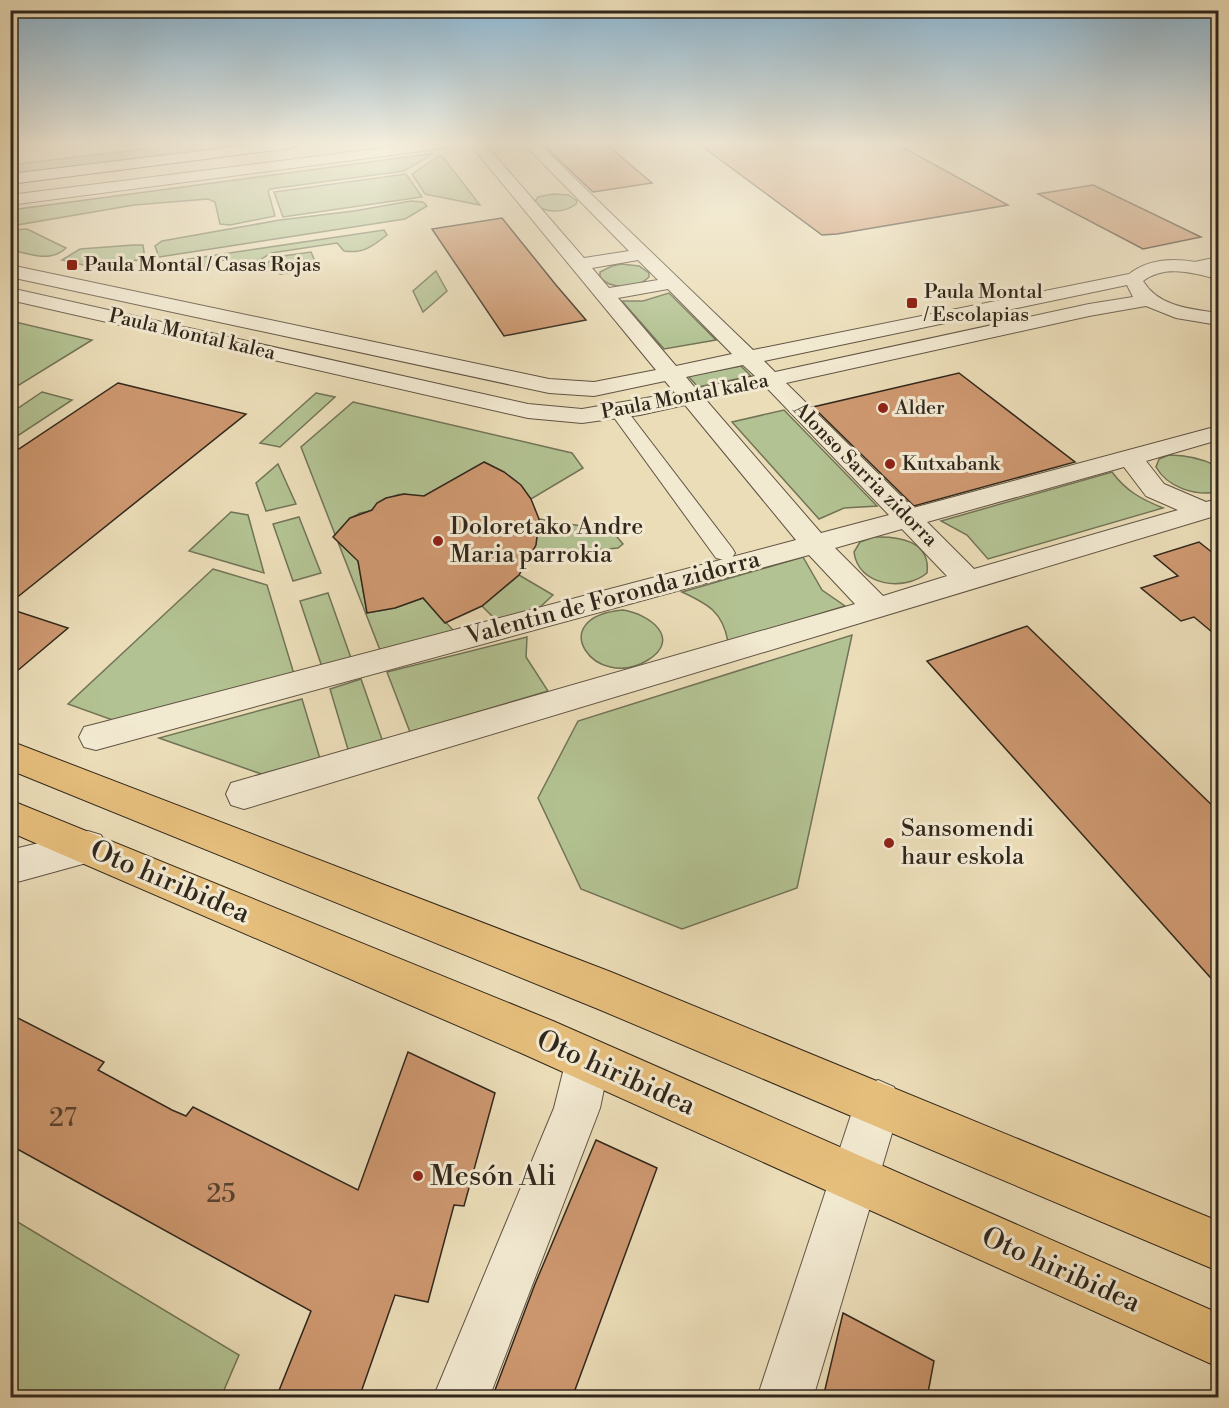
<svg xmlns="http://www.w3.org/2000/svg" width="1229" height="1408" font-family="'Libre Bodoni',serif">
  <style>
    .green { fill: #b3c292; stroke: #727457; stroke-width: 1.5 }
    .building { fill: #ce9870; stroke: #31271c; stroke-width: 1.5 }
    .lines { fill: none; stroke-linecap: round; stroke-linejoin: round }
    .lane-casing { stroke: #605443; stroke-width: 2 }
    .street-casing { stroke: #605443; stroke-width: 2 }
    .secondary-casing { stroke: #31271c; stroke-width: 2 }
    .primary-casing { stroke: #31271c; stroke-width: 2 }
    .lane { fill: #f2e9d1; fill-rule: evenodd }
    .street { fill: #f2e9d1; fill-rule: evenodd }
    .secondary { fill: #f2e9d1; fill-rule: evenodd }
    .primary { fill: #e6be7c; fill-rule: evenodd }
    .poi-dot { fill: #8f2418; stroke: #f2e9d1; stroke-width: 2 }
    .labels { text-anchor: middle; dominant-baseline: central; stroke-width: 6; stroke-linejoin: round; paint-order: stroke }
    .far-poi-label { font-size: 20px; fill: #31271c; stroke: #f2e9d1; text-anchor: start }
    .far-street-label { font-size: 20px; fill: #31271c; stroke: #f2e9d1 }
    .poi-label { font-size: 24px; fill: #31271c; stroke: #f2e9d1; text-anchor: start }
    .street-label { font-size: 24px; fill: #31271c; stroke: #f2e9d1 }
    .near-number-label { font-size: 26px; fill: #584331 }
    .near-street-label { font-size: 28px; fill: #31271c; stroke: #f2e9d1 }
    .near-poi-label { font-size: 28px; fill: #31271c; stroke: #f2e9d1; text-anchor: start }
  </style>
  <rect width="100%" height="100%" fill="#ebddb8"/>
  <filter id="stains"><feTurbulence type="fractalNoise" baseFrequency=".00333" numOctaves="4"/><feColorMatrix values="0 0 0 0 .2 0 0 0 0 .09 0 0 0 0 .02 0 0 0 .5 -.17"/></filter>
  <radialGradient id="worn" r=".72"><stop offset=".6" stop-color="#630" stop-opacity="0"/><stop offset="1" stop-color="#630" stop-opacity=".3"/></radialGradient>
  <!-- green -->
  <g class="green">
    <path d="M185 144H265L11 175 10 165Z"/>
    <path d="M429 154 431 155 404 171 270 189 268 191 275 216 230 225 220 224 215 202 208 199 134 205 11 226V210Z"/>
    <path d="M439 156H442L480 205 425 194 412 174Z"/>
    <path d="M406 174 422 197 283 217 274 192Z"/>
    <path d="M553 194 569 195 577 201 576 204C565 213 544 214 534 203L538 197Z"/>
    <path d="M411 201 423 202 427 206 405 219 159 257 155 246 162 241 280 220 354 211Z"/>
    <path d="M27 229 66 248C51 263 29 254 11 250V230Z"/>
    <path d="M384 230 387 235C373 246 363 254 344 251L337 243 271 253 252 265 222 260 209 267 176 261Z"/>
    <path d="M134 245H143L145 259 92 267 62 260 80 249Z"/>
    <path d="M311 252 318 268 281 274 258 269 276 257Z"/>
    <path d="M621 264 639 266 649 273V277C638 289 610 290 600 277V272L612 266Z"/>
    <path d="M436 271 447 291 423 312 413 291Z"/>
    <path d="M669 293 716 340 664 349 622 301H643Z"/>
    <path d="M11 321 92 340 11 390Z"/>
    <path d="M741 366 751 376 698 387 688 376Z"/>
    <path d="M42 392 72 400 19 435 11 432V413Z"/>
    <path d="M316 393 335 397 280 447 260 443Z"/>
    <path d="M353 402 572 453 583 468 531 499C518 482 504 472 484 462L421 498C395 489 393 497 373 509 370 512 364 512 360 513 349 518 344 528 338 537L341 545 357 555 367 613 395 608 423 598 454 631 380 650 301 447Z"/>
    <path d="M784 410 877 506 844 508 819 519 732 422Z"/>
    <path d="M1169 455C1187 455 1201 458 1217 466L1218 492C1195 496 1168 488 1156 467L1159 459Z"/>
    <path d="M278 464 296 504 266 511 256 483Z"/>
    <path d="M1112 472C1126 491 1141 499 1163 508L988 559 967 535 941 521Z"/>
    <path d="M231 512 248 515 264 573 189 551Z"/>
    <path d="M299 517 321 573 293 581 273 524Z"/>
    <path d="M539 519 612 531 623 544 618 548 532 556 539 530Z"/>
    <path d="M874 537C899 536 931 541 927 573 904 592 858 586 854 552L860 542Z"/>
    <path d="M803 557 822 590 845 606 728 642C723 612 708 604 682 592Z"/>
    <path d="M213 569 267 585 294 674 118 722 68 704Z"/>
    <path d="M519 575 553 595 538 609 496 620 482 606Z"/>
    <path d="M328 593 351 658 322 667 300 601Z"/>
    <path d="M623 610C650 614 682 639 648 660 595 693 542 617 623 610Z"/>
    <path d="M852 635 797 888 682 929 581 889 538 798 578 721Z"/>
    <path d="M527 637 526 657 548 691 410 732 387 672Z"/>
    <path d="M361 679 384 745 350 756 330 689Z"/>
    <path d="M302 699 321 762 270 777 159 738Z"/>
    <path d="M11 1218 239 1355 221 1397H11Z"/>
  </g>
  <!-- building -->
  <g class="building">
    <path d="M542 144H606L652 183 593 192Z"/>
    <path d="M699 144H897L1008 205 837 234 822 235Z"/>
    <path d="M1093 185 1201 237 1143 249 1038 194Z"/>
    <path d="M502 218 556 285 586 320 504 336 432 229Z"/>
    <path d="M959 373 1075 462 914 506 813 407Z"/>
    <path d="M118 383 246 414 10 603V455Z"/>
    <path d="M484 462 504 472 521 485 531 499 539 519 536 545 519 575 482 606 445 623 423 598 395 608 367 613 358 561 333 537 350 518 372 510 377 503 386 498 404 494 424 496Z"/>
    <path d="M1199 542 1218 557V637L1194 617 1181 621 1141 588 1178 576 1154 556Z"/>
    <path d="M10 609 68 628 10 677Z"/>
    <path d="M1027 626 1218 811V986L927 661Z"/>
    <path d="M10 1014 104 1062 98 1070 172 1110 186 1116 193 1107 358 1190 408 1052 495 1093 464 1206 454 1205 428 1302 395 1295 359 1398H276L311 1311 10 1145Z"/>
    <path d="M596 1140 657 1168 572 1398H492L535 1284Z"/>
    <path d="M843 1313 934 1361 927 1398H823Z"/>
  </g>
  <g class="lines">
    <!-- lane casing -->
    <g class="lane-casing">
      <g id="lane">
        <path d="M1218 257V265L1190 271 1183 267 1185 264Z"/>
        <path d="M619 407 625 408 732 548 735 553 732 558 724 560 716 558 610 412 613 408Z"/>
      </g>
    </g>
    <!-- street casing -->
    <g class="street-casing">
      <g id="street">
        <path d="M414 144H452L445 148 10 205V195Z"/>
        <path d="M473 144H485L584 258 629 251 524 144H539L753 350 1129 274C1155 254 1189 259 1218 267V279C1193 273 1165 264 1143 281 1159 307 1191 309 1218 313V325L1176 318 1146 306 1089 316 786 383 913 508 1218 426V440L1146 461 1164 484 1206 502 1218 499V515L244 809 231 805 226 794 231 783 855 604 809 555 96 750 84 747 79 737 84 727 96 724 796 540 685 405 640 415 582 423 528 418 10 300V288L528 404 582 409 675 393 665 381 594 396 549 393 10 277V265L549 379 594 382 656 370 474 149 472 146ZM638 260 658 280 609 288 592 268ZM1127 285 1133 297 1089 304 775 372 764 361ZM668 289 732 354 676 366 618 298ZM743 365 755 376 696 389 686 377ZM766 387 889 515 821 533 706 400ZM1124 467 1146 496 1178 510 974 569 927 522ZM902 529 947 576 883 596 835 548Z"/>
        <path d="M88 831 101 835 107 847 101 859 10 884V850Z"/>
        <path d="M588 1038 604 1044 610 1060 600 1108 489 1398H433L554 1108 566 1060 572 1044Z"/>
        <path d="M878 1080 894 1087 901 1103 813 1398H757L855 1103 862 1087Z"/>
      </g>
    </g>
    <!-- secondary casing -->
    <g class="secondary-casing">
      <path id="secondary" d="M259 144H299L292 148 10 184V174Z"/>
    </g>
    <!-- primary casing -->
    <g class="primary-casing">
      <g id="primary">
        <path d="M10 741 611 972 1218 1221V1271L598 1009 10 770Z"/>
        <path d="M10 800 553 1021 1218 1313V1367L521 1053 10 832Z"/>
      </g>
    </g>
    <!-- lane -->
    <use href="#lane" class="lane"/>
    <!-- street -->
    <use href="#street" class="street"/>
    <!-- secondary -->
    <use href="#secondary" class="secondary"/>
    <!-- primary -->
    <use href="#primary" class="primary"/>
  </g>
  <!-- sky -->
  <linearGradient id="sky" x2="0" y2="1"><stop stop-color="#89b6d4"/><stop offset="0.42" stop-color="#f6f0df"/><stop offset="1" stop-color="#f6f0df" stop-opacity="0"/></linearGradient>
  <rect width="1229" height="341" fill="url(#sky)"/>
  <!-- markers -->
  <g class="poi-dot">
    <rect x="66" y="259" width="12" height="12" rx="3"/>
    <rect x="906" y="297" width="12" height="12" rx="3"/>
    <circle cx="883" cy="408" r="6"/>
    <circle cx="890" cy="464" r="6"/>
    <circle cx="438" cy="541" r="6"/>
    <circle cx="889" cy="843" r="6"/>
    <circle cx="418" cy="1176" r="6"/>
  </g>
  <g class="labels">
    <!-- far-poi labels -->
    <g class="far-poi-label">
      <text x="84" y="265">Paula Montal / Casas Rojas</text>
      <text x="924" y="292">Paula Montal<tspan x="924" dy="23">/ Escolapias</tspan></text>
      <text x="895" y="408">Alder</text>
      <text x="902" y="464">Kutxabank</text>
    </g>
    <!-- far-street labels -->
    <g class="far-street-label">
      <text transform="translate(192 335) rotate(13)">Paula Montal kalea</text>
      <text transform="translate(685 397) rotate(-11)">Paula Montal kalea</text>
      <text transform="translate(865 475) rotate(45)">Alonso Sarria zidorra</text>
    </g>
    <!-- poi labels -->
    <g class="poi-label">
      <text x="450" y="527">Doloretako Andre<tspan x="450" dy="28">Maria parrokia</tspan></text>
      <text x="901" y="829">Sansomendi<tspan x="901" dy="28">haur eskola</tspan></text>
    </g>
    <!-- street labels -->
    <g class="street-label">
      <text transform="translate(613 598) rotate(-15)">Valentin de Foronda zidorra</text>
    </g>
    <!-- near-number labels -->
    <g class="near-number-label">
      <text x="63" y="1118">27</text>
      <text x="221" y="1194">25</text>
    </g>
    <!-- near-street labels -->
    <g class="near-street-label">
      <text transform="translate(170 882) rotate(23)">Oto hiribidea</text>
      <text transform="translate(616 1073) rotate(24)">Oto hiribidea</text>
      <text transform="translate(1061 1270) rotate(24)">Oto hiribidea</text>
    </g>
    <!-- near-poi labels -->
    <g class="near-poi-label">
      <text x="430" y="1176">Mesón Ali</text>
    </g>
  </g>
  <!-- margin -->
  <rect width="1229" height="1408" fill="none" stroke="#ebddb8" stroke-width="36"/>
  <rect x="12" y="12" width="1205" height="1384" fill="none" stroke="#31271c" stroke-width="3"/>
  <rect x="18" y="18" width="1193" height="1372" fill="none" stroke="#31271c" stroke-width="1.5"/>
  <rect width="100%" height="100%" filter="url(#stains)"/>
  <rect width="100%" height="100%" fill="url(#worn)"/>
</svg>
